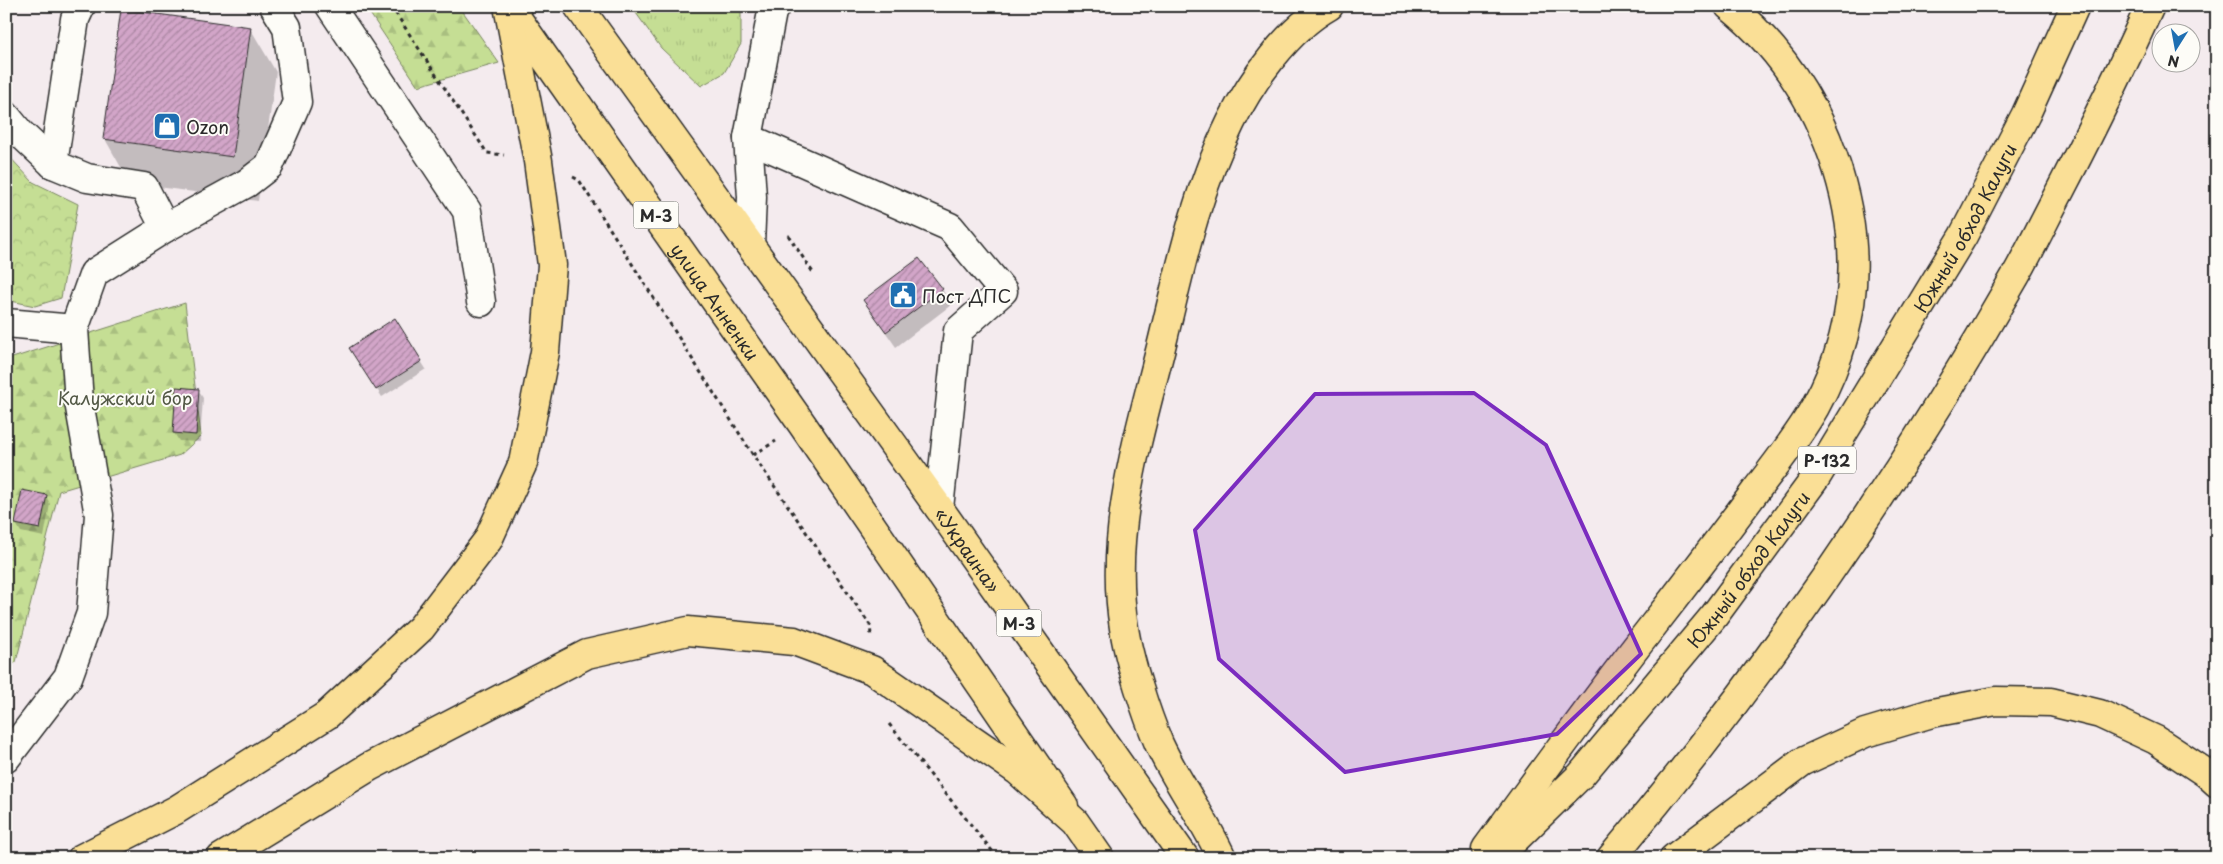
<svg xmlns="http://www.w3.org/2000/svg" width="2223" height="864" font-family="'Playpen Sans',sans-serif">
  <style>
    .grass { fill: url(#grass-tufts); stroke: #788460 }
    .forest { fill: url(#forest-firs); stroke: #788460 }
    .park { fill: url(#park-crowns); stroke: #788460 }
    .shadow { fill: #0003 }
    .building { fill: url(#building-hatch); stroke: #2b2b2b }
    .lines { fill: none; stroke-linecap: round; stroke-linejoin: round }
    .minor-casing { stroke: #2b2b2b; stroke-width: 31 }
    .major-casing { stroke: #2b2b2b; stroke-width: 31 }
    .highway-casing { stroke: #2b2b2b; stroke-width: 31 }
    .path { stroke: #2b2b2b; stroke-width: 3; stroke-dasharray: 4 4; stroke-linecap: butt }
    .minor { stroke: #fdfcf7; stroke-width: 28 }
    .major { stroke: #fadf96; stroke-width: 28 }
    .highway { stroke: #fadf96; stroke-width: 28 }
    .marked { fill: #7b2cbf; fill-opacity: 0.2; stroke: #7b2cbf; stroke-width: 4; stroke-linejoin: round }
    .labels { text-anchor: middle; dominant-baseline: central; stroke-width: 4; stroke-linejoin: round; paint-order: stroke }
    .shield { fill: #fdfcf7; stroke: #6a6a68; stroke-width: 1 }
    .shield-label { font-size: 16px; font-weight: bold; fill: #2b2b2b }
    .poi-label { font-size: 18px; fill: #2b2b2b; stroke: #fdfcf7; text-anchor: start }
    .street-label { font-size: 18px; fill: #2b2b2b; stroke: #fdfcf7 }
    .park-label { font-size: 18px; fill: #525845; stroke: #fdfcf7 }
  </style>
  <defs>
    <pattern id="grass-tufts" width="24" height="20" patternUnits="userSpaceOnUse" patternTransform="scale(1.25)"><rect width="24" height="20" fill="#c5de94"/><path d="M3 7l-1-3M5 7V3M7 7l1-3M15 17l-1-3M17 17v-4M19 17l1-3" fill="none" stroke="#a9bf80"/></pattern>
    <pattern id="forest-firs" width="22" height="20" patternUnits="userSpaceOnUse" patternTransform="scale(1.25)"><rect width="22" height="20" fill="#c5de94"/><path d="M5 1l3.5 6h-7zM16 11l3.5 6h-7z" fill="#a9bf80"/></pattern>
    <pattern id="park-crowns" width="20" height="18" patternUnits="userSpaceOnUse" patternTransform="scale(1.25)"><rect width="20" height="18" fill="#c5de94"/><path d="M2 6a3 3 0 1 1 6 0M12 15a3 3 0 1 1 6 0" fill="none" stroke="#a9bf80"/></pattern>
    <pattern id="building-hatch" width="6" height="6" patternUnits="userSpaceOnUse" patternTransform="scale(1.25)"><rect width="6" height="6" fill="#d2a5c8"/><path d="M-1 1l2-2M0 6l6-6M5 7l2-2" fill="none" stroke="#ab87a3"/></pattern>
  </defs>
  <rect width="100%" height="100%" fill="#f4ebee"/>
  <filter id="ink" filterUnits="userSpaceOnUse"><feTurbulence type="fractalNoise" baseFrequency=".02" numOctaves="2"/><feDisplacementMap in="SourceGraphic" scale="10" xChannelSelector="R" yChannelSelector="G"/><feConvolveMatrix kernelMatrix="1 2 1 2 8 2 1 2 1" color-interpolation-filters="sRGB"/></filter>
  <g filter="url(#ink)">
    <!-- grass -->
    <path class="grass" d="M631 6H741V44L724 73 701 86 661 48Z"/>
    <!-- forest -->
    <g class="forest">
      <path d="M365 6H459L499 63 418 86Z"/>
      <path d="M185 303 201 436 180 455 59 491 16 662 6 670V360Z"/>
    </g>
    <!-- park -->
    <path class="park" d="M6 153 33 182 78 204 61 298 35 306 6 300Z"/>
    <!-- shadow -->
    <g class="shadow">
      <path d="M122 11 250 28 276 72 258 201 130 183 105 139Z"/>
      <path d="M942 289 951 305 896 347 864 301Z"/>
      <path d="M355 356 421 361 426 369 382 397Z"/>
      <path d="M177 388 198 390 203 398 200 442 179 441 174 433Z"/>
      <path d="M46 496 50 504 44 537 21 532 16 524Z"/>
    </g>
    <!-- building -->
    <g class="building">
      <path d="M121 9 251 27 233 157 103 139Z"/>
      <path d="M919 258 943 289 886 332 863 300Z"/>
      <path d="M395 318 422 361 376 390 349 348Z"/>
      <path d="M176 387 199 389 196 435 173 433Z"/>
      <path d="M22 490 47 495 40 529 15 524Z"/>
    </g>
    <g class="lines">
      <!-- minor casing -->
      <g class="minor-casing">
        <g id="minor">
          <path d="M81 6 75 19 53 164 87 178 144 187 165 228 247 183 269 166 297 102 287 27 274 6"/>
          <path d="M330 6 467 211 481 302"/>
          <path d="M6 116 20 133 53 164"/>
          <path d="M748 138 950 227 1003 291 958 331 939 508"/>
          <path d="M750 245 752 197 748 138 772 12 776 6"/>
          <path d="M6 323 74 329"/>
          <path d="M6 758 68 677 91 613 99 515 79 402 74 329 94 273 165 228"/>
        </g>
      </g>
      <!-- major casing -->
      <g class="major-casing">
        <g id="major">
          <path id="s1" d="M578 6 939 508 1185 858"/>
          <path id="s2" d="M514 14 802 424 1064 806"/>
          <path d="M82 858 176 810 327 715 421 628 488 540 523 463 545 352 552 265 538 161 508 6"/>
          <path d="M1674 858 1802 762 1865 733 1932 713 1996 701 2051 702 2100 714 2156 740 2206 773 2217 783"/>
        </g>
      </g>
      <!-- highway casing -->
      <g class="highway-casing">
        <g id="highway">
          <path d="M1486 849C1540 776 1592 703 1648 632 1684 586 1719 540 1754 493 1775 465 1798 437 1815 407 1860 326 1863 242 1833 156 1812 96 1778 46 1729 6"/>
          <path d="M221 858 369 767 587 654 688 631 794 641 872 670 1018 771 1075 822 1100 858"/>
          <path d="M1222 858C1204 818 1177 783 1159 744 1146 713 1129 661 1124 628 1108 530 1140 433 1163 339 1181 265 1196 192 1231 122 1251 81 1288 29 1329 6"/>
          <path id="s3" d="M1496 858 1581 775 1714 616 1817 476 1963 236 2026 114 2075 6"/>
          <path d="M1611 858C1762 679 1900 478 2016 275 2032 247 2046 217 2061 189 2092 129 2122 68 2150 6"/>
        </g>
      </g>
      <!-- path -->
      <g class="path">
        <path d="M391 6 487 153 504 155"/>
        <path d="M573 177 579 180 753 455 870 625 871 635"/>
        <path d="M788 235 814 274"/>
        <path d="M753 455 776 441"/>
        <path d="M889 724 998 858"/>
      </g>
      <!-- minor -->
      <use href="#minor" class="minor"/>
      <!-- major -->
      <use href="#major" class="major"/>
      <!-- highway -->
      <use href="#highway" class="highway"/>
    </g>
  </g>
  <!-- marked area -->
  <path class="marked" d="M1474 393 1546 445 1641 654 1557 734 1345 772 1219 659 1195 530 1315 394Z"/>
  <!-- icons -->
  <defs>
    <g id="shop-square" transform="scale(1.4375)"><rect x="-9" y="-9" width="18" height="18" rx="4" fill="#1f6fb2" stroke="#fdfcf7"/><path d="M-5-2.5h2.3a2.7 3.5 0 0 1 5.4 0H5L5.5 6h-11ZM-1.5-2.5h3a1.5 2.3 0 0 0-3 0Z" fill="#fff"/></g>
    <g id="civic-square" transform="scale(1.4375)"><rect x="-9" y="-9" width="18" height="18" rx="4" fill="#1f6fb2" stroke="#fdfcf7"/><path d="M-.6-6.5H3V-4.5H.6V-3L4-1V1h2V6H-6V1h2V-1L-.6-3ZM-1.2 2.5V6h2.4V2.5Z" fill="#fff"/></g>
  </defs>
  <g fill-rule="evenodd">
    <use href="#shop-square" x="167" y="126"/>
    <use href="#civic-square" x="903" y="295"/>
  </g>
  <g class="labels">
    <!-- shield labels -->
    <g class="shield">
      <rect x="633.5" y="201.5" width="45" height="27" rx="4"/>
      <rect x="1798" y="446.5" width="58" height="27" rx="4"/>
      <rect x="996.5" y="609.5" width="45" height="27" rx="4"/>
    </g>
    <g class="shield-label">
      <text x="656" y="215">М-3</text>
      <text x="1827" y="460">Р-132</text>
      <text x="1019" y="623">М-3</text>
    </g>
    <!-- poi labels -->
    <g class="poi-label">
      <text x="186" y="126">Ozon</text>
      <text x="922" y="295">Пост ДПС</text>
    </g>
    <!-- street labels -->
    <g class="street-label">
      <text stroke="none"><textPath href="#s3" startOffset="789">Южный обход Калуги</textPath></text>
      <text stroke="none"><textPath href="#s2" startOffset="351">улица Анненки</textPath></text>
      <text stroke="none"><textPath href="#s1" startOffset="669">«Украина»</textPath></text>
      <text stroke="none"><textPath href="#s3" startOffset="384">Южный обход Калуги</textPath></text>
    </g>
    <!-- park labels -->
    <g class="park-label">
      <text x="125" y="397">Калужский бор</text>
    </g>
  </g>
  <!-- margin -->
  <rect width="2223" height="864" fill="none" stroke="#fdfcf7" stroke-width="25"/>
  <rect x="12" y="12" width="2198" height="839" fill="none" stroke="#2b2b2b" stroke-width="2" filter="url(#ink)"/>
  <!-- north arrow -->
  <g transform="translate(2176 48) rotate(191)"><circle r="24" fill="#fdfcf7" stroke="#a9a8a5"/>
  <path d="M0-4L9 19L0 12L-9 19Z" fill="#1f6fb2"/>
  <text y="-8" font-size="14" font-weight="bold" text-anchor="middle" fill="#2b2b2b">N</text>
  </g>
</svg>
